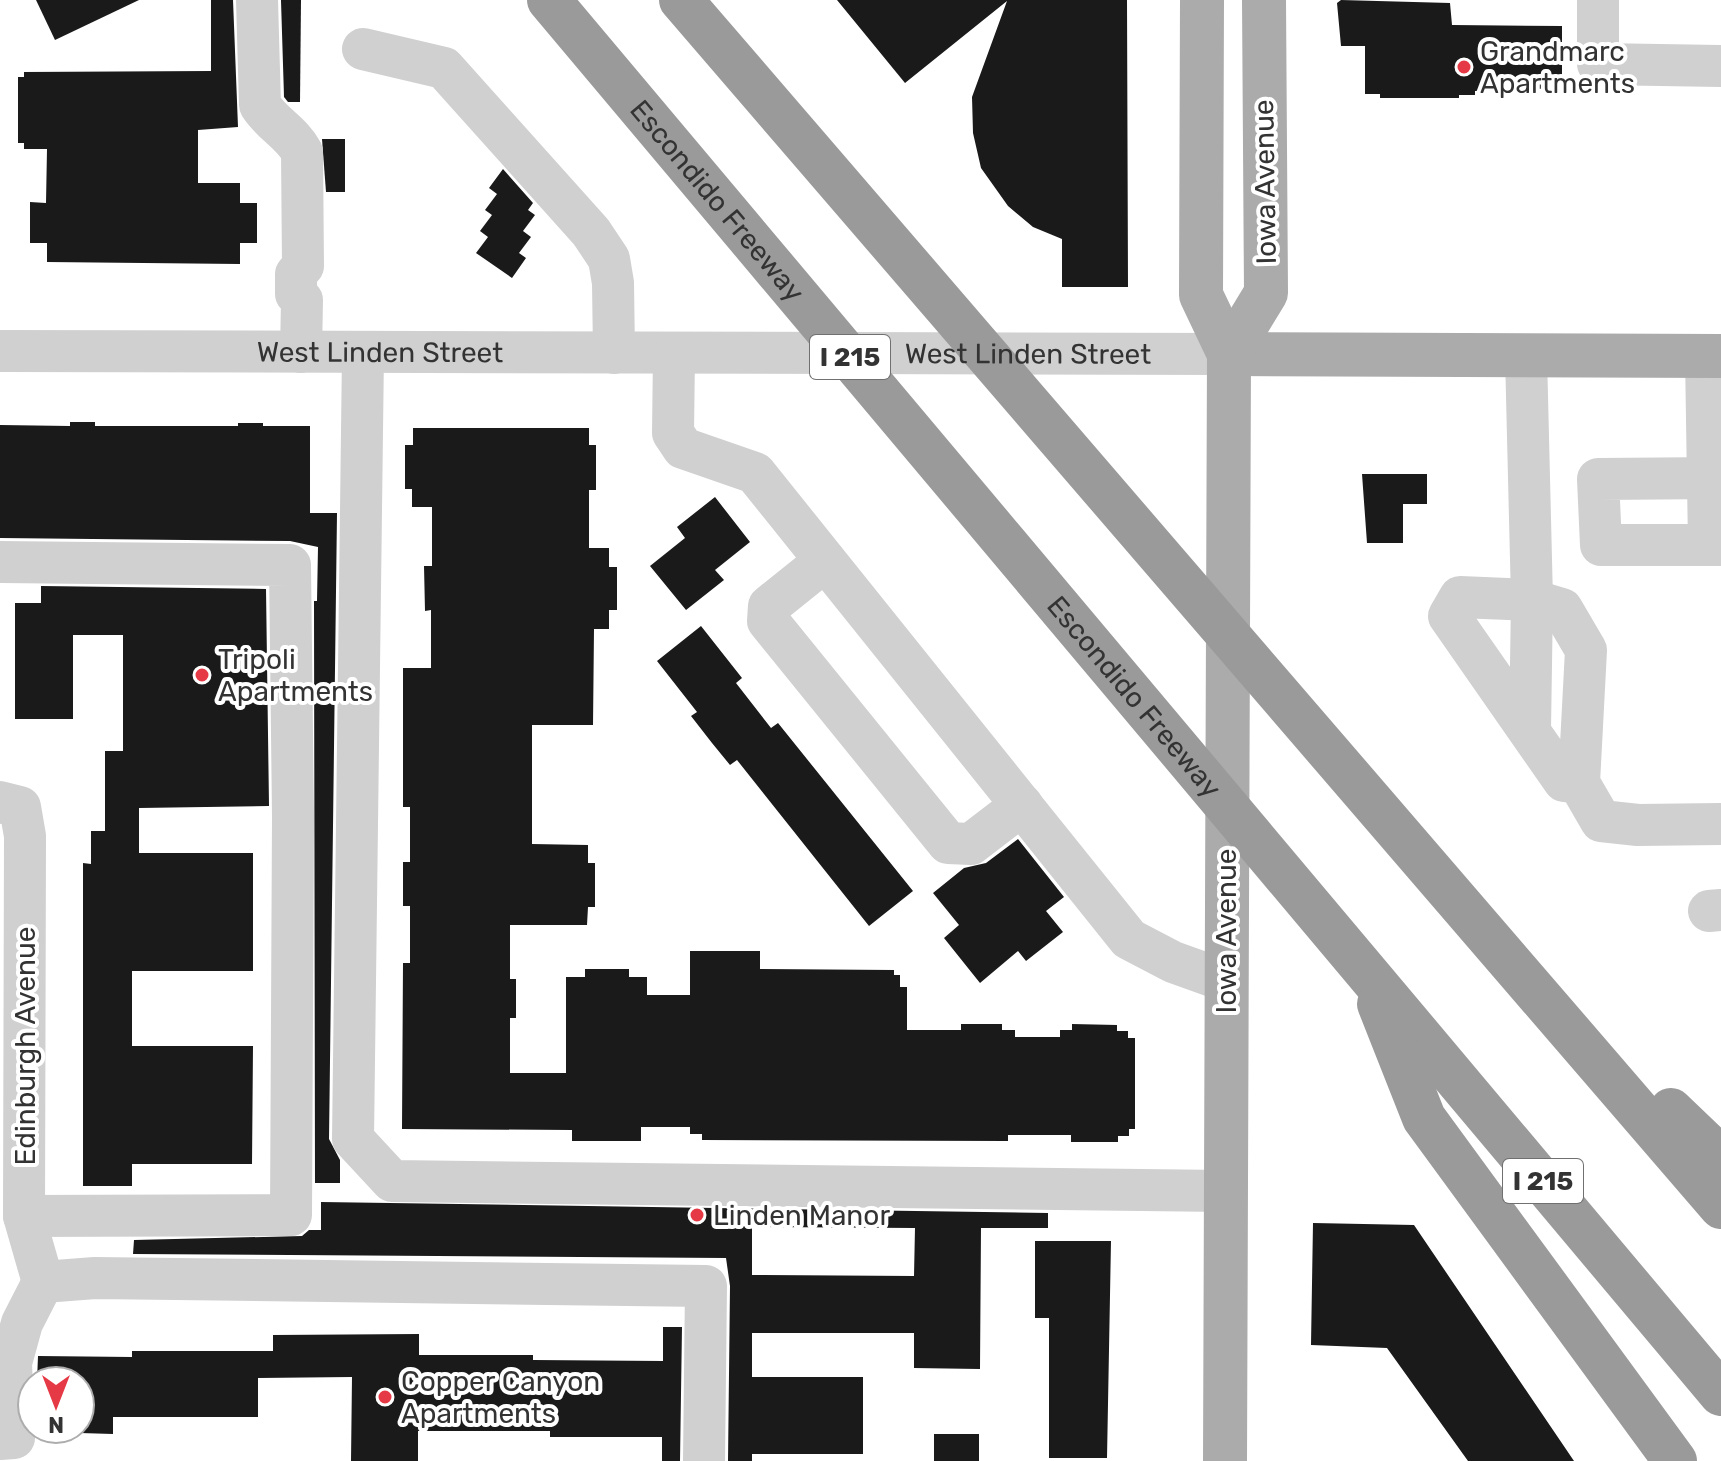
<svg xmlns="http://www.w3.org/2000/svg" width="1721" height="1461" font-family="Rubik,sans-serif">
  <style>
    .building { fill: #1a1a1a; fill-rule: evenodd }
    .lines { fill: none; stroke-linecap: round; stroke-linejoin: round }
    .minor { stroke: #d0d0d0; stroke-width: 42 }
    .major { stroke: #ababab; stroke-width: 44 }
    .highway { stroke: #9a9a9a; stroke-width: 44 }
    .poi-dot { fill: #e63946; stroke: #fff; stroke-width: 3 }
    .labels { text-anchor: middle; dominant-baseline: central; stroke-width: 8; stroke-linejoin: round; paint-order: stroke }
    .shield { fill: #fff; stroke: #707070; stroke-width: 2 }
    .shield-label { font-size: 26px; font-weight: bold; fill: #333 }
    .poi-label { font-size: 28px; fill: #333; stroke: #fff; text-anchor: start }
    .street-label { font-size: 28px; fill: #333; stroke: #fff }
  </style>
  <rect width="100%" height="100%" fill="#fff"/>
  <!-- building -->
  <g class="building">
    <path d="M36 0H139L55 40Z"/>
    <path d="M211 0H233L238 127 198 130V183H240V203H257V243H240V264L47 262V243H30V202L46 203 47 149H24V143H18V77H24V72L211 71Z"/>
    <path d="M281 0H301L300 102H288L284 97Z"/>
    <path d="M837 0H1127L1128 287H1062V239L1033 227 1008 206 981 168 973 133 972 97 1007 1 905 83Z"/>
    <path d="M1341 0 1450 3 1452 25 1562 26V88L1475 91V95H1459V98H1380V94H1365V46H1341L1337 3Z"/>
    <path d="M322 139H345V192H326Z"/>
    <path d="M503 169 533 203 528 210 535 215 523 231 531 237 519 253 526 258 512 278 476 253 488 237 480 231 492 215 485 210 497 194 489 188Z"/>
    <path d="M70 422H95V426H238V423H263V426H310V513H337L329 1139 340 1160V1183H315L314 601H317L318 547 290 541 0 538V425L70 426Z"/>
    <path d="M413 428H589V445H596V490H589V548H609V567H617V610H609V629H594L593 725H532V844L588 845V863H595V907H588L587 925H510V979H516V1018H510V1073H566V977H585V969H629V977H647V995H690V951H760V969L894 970V975H900V987H907V1030H961V1024H1002V1030H1015V1037H1060V1030H1072V1024L1117 1025V1031H1128V1038H1135V1129H1129V1136H1118V1142H1071V1135H1008V1141L702 1140V1134H690V1127H641V1141H572V1130L402 1129 403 963H410V906H403V862H410V807H403V668H431V610L425 611 424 566H432V507H412V489H405V445H413Z"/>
    <path d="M1362 474H1427V504H1403V543H1367Z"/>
    <path d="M715 497 750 542 715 570 724 580 686 610 650 566 685 538 677 527Z"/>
    <path d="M41 586 266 589 269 806 139 808V853H253V971H132V1046H253L252 1164H132V1186H83V863L91 864V831H105V751H123V635H73V719H15V603H41Z"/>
    <path d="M701 626 742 678 736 683 771 728 778 723 913 891 869 926 737 760 730 765 712 743 691 716 697 712 657 661Z"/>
    <path d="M1018 839 1064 897 1046 911 1063 932 1026 961 1018 951 980 983 944 938 959 925 933 893 964 868 986 863Z"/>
    <path d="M321 1202 1048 1213V1228H981L980 1369 914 1368V1333H752V1377H863V1454H752V1461H728L730 1286 726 1258 133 1254 134 1240 302 1236 309 1230H321ZM752 1227 915 1228 914 1276 752 1275Z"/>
    <path d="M1313 1223 1414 1225 1574 1461H1468L1387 1348 1311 1345Z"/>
    <path d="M1035 1241H1111L1107 1458H1049V1318H1035Z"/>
    <path d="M663 1327H682L680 1461H662V1437H550V1431H418V1461H351L352 1377 258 1378V1417H113V1434L80 1433V1381H37L38 1356 132 1357V1351H273V1335L419 1334V1355H533V1360L663 1361Z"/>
    <rect x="934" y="1434" width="45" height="27"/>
  </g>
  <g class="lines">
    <!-- minor -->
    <g class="minor">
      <path d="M257 0 260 105C272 124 292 133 302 152L303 266 296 274V294L302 300 301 352"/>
      <path d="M1598 0V64L1721 66"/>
      <path d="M363 49 444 68 591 232 609 259 613 283 614 353"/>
      <path id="s1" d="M0 351 1229 354"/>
      <path d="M363 353 353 1139 392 1181 1225 1191"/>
      <path d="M674 354 673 433 683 448 755 473 1129 939 1173 962 1226 981"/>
      <path d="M1526 355 1532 600 1530 729"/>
      <path d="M1706 356 1709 545"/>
      <path d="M1721 478 1598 479 1601 545H1721"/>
      <path d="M825 561 769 606 768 621 948 843 971 844 1022 805"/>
      <path d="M0 562 290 565 293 817 291 1215 24 1216"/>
      <path d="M1579 783 1564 781 1449 616 1460 597 1532 600 1562 609 1586 650 1579 783 1601 821 1638 825 1721 824"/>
      <path d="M0 802 20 807 25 836 24 1216 43 1282"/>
      <path d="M1709 911 1721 910"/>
      <path d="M43 1282 95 1278 706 1286 704 1461"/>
      <path d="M0 1439 14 1438 11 1363 22 1323 43 1282"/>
    </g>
    <!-- major -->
    <g class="major">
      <path d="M1202 0 1201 295 1229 354 1225 1461"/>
      <path d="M1229 354 1721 356"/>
      <path d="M1229 354 1266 293 1264 0"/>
    </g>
    <!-- highway -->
    <g class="highway">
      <path id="s2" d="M549 0 1721 1394"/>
      <path d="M681 0 1721 1207"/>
      <path d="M1379 1004 1424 1118 1675 1461"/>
      <path d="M1671 1110 1721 1158"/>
    </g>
  </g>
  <!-- markers -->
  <g class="poi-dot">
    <circle cx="1464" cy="67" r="8"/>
    <circle cx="202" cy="675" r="8"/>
    <circle cx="697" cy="1215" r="8"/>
    <circle cx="385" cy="1397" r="8"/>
  </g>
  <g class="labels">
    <!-- shield labels -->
    <g class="shield">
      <rect x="810" y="335" width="80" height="44" rx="6"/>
      <rect x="1503" y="1159" width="80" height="44" rx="6"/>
    </g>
    <g class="shield-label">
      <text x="850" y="357">I 215</text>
      <text x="1543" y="1181">I 215</text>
    </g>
    <!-- poi labels -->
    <g class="poi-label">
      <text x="1480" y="51">Grandmarc<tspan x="1480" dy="32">Apartments</tspan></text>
      <text x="218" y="659">Tripoli<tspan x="218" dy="32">Apartments</tspan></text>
      <text x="713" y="1215">Linden Manor</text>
      <text x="401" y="1381">Copper Canyon<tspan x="401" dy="32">Apartments</tspan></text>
    </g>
    <!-- street labels -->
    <g class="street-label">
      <text transform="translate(1265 182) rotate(-91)">Iowa Avenue</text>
      <text stroke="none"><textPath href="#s2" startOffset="262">Escondido Freeway</textPath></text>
      <text stroke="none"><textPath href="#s1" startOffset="380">West Linden Street</textPath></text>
      <text stroke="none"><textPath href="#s1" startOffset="1028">West Linden Street</textPath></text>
      <text stroke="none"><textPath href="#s2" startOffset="910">Escondido Freeway</textPath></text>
      <text transform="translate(1226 931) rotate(-90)">Iowa Avenue</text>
      <text transform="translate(25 1046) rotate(-90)">Edinburgh Avenue</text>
    </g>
  </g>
  <!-- north arrow -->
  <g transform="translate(56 1405) rotate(180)"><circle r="38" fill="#ffffff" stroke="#adadad" stroke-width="2"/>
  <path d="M0-6L14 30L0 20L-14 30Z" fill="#e63946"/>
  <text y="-12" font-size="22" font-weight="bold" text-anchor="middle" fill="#333333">N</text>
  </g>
</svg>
